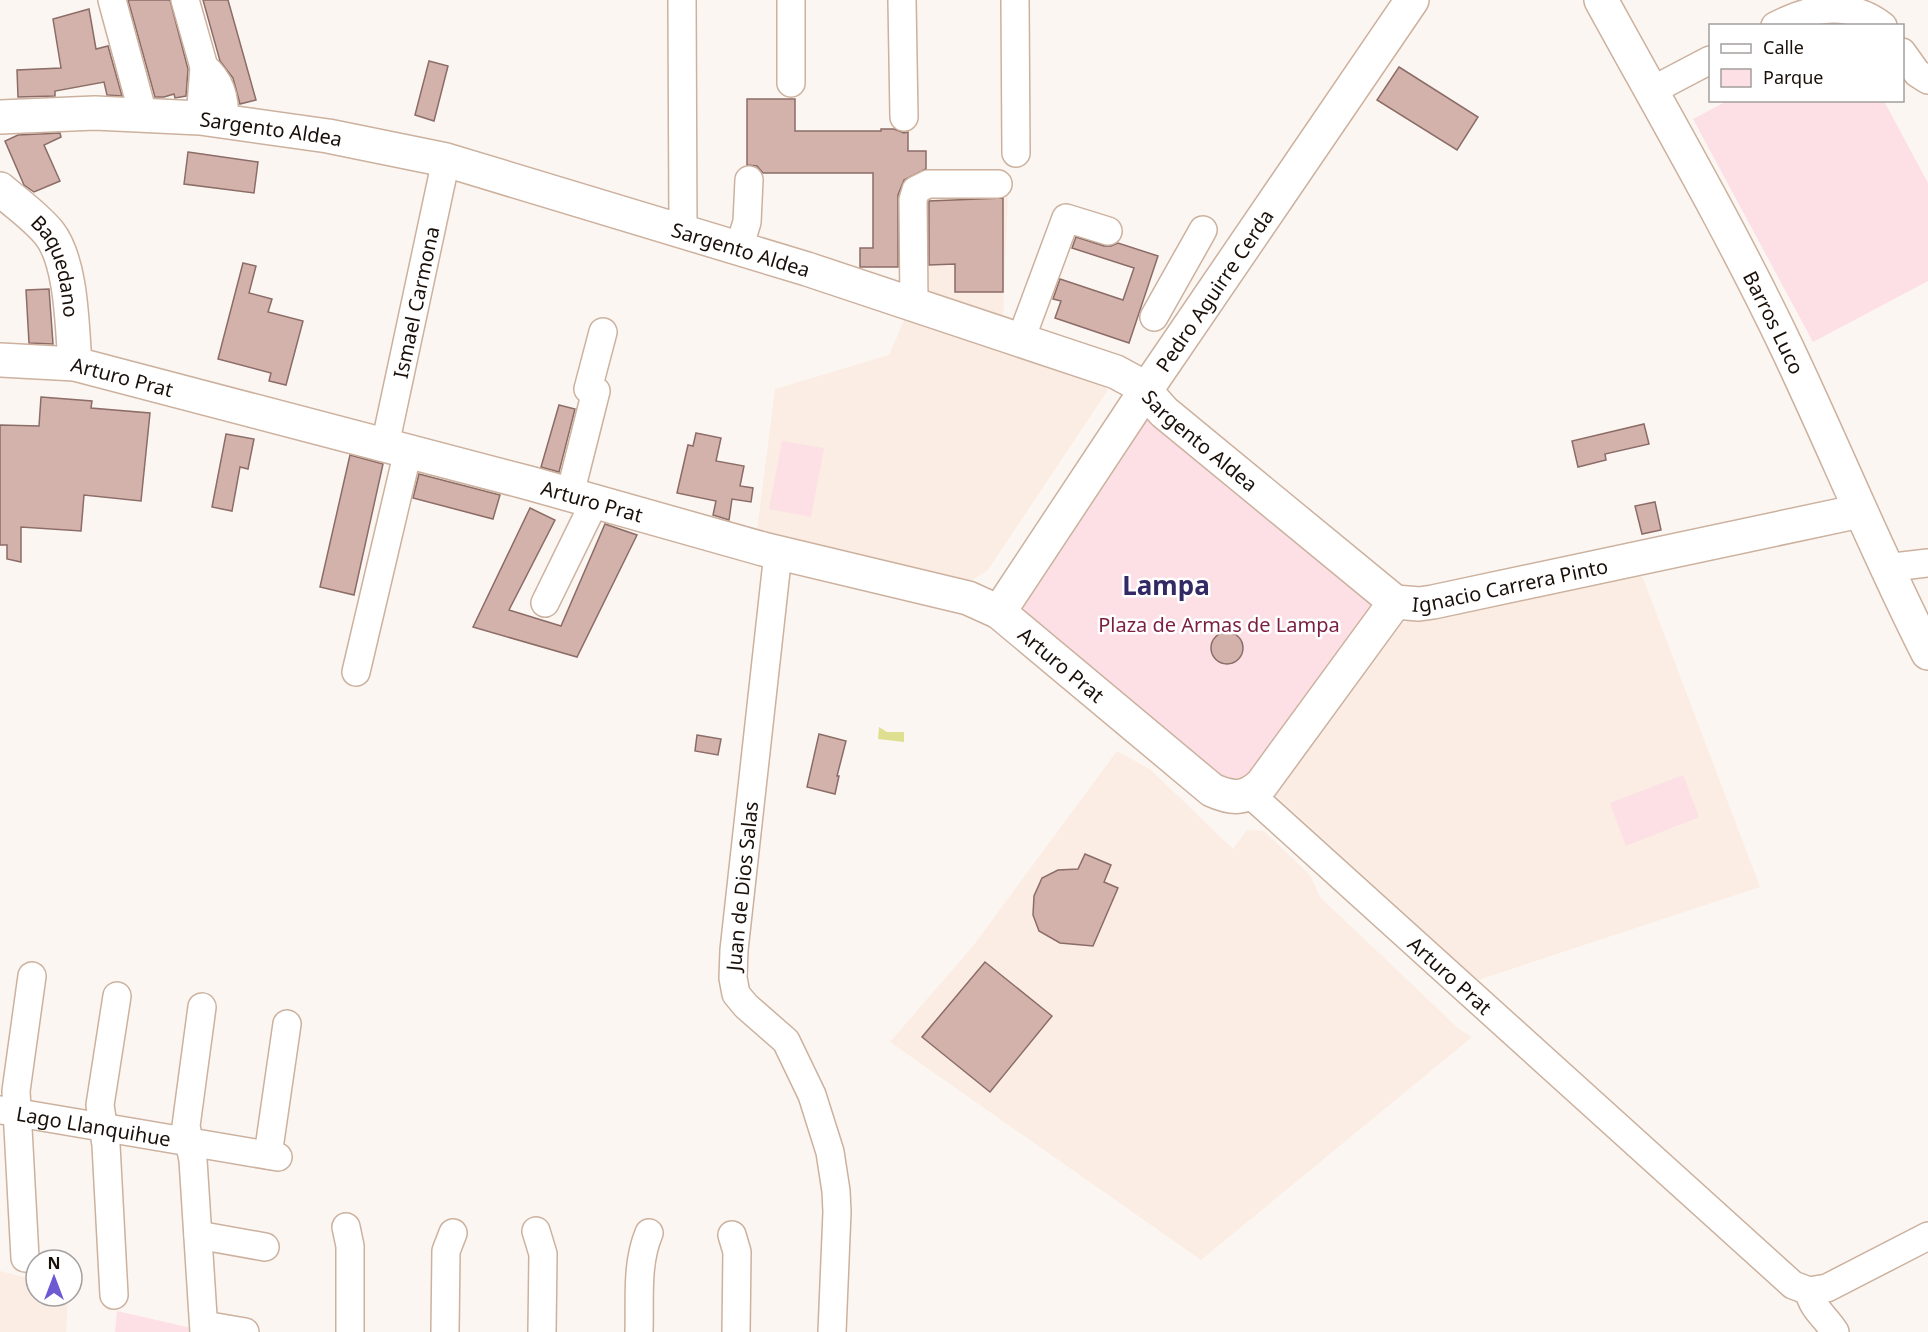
<svg xmlns="http://www.w3.org/2000/svg" width="1928" height="1332" font-family="'Noto Sans',sans-serif">
  <style>
    .built { fill: #fbede3 }
    .green { fill: #fce0e5 }
    .water { fill: #dfdf91 }
    .building { fill: #d4b2ac; stroke: #8b6c66; stroke-width: 1.5 }
    .lines { fill: none; stroke-linecap: round; stroke-linejoin: round }
    .minor-casing { stroke: #ccb19e; stroke-width: 30 }
    .major-casing { stroke: #ccb19e; stroke-width: 36 }
    .minor { stroke: #fff; stroke-width: 27 }
    .major { stroke: #fff; stroke-width: 33 }
    .labels { text-anchor: middle; dominant-baseline: central; stroke-width: 5; stroke-linejoin: round; paint-order: stroke }
    .street-label { font-size: 20px; fill: #1a100a; stroke: #fff }
    .park-label { font-size: 20px; fill: #7b1e3f; stroke: #fff }
    .district-label { font-size: 26px; font-weight: bold; fill: #332a65; stroke: #fff }
  </style>
  <rect width="100%" height="100%" fill="#fcf6f2"/>
  <!-- built -->
  <g class="built">
    <path d="M917 193 1008 194 1003 319 919 291Z"/>
    <path d="M905 318 1094 380 1108 390 988 570 971 581 757 531 775 389 889 355Z"/>
    <path d="M1641 573 1760 887 1478 980 1274 794 1403 622Z"/>
    <path d="M1117 751 1151 770 1233 849 1247 830 1264 831 1310 875 1320 897 1459 1029 1472 1037 1201 1260 890 1042 973 946Z"/>
    <path d="M0 1271 36 1280V1296H68L66 1332H0Z"/>
  </g>
  <!-- green -->
  <g class="green">
    <path d="M1727 101H1884L1928 183V281L1813 342 1693 119Z"/>
    <path d="M1150 419 1376 597 1380 612 1255 779 1224 785 1025 616 1022 600 1140 422Z"/>
    <path d="M782 441 824 448 811 517 769 509Z"/>
    <path d="M1683 775 1699 817 1626 846 1610 803Z"/>
    <path d="M117 1311 209 1332H115Z"/>
  </g>
  <!-- water -->
  <path class="water" d="M879 727 887 732H904V742L878 739Z"/>
  <!-- building -->
  <g class="building">
    <path d="M128 0H170L188 69 186 96 175 98 174 94 164 97H155Z"/>
    <path d="M203 0H228L256 100 240 104 233 78 220 61Z"/>
    <path d="M89 9 96 49 108 46 122 96 107 95 104 82 55 91V96L18 97 17 70 61 68 53 19Z"/>
    <path d="M429 61 448 66 434 121 415 115Z"/>
    <path d="M1399 67 1478 117 1457 150 1377 100Z"/>
    <path d="M747 99H795V131H881V129H894L904 133 908 132V151H926V169L904 180 898 195V267H860V248H873V173H763L757 166 747 165Z"/>
    <path d="M60 133 61 137 44 145 60 181 34 192 24 185 5 141 18 135Z"/>
    <path d="M188 152 258 162 254 193 184 184Z"/>
    <path d="M1003 198V292H955V264L929 265V201Z"/>
    <path d="M1076 237 1104 246H1111L1118 243 1158 256 1129 343 1055 318 1061 301 1053 299 1060 279 1123 300 1134 268 1072 248Z"/>
    <path d="M243 263 256 266 249 293 272 299 268 312 303 321 286 385 269 381 271 373 218 359Z"/>
    <path d="M49 289 53 344 29 343 26 290Z"/>
    <path d="M41 397 92 401 91 408 150 413 141 501 84 495 81 531 21 527V562L7 559V545H0V425L39 426Z"/>
    <path d="M559 405 575 409 559 472 541 467Z"/>
    <path d="M1644 424 1649 444 1605 454 1606 460 1578 467 1572 441Z"/>
    <path d="M696 433 721 438 716 461 744 466 740 486 753 488 751 502 732 499 729 520 713 515 716 501 677 493 688 445 693 446Z"/>
    <path d="M226 434 254 439 248 469 240 467 232 511 212 507Z"/>
    <path d="M350 455 383 464 354 595 320 587Z"/>
    <path d="M419 474 500 495 493 519 413 498Z"/>
    <path d="M1655 502 1661 530 1642 534 1635 506Z"/>
    <path d="M530 508 555 520 509 610 561 626 605 524 637 535 577 657 473 627Z"/>
    <circle cx="1227" cy="648" r="16"/>
    <path d="M819 734 846 741 837 776H839L835 794 807 787Z"/>
    <path d="M697 735 721 739 718 755 695 751Z"/>
    <path d="M1085 854 1111 865 1104 882 1118 888 1093 946 1060 943 1039 931 1033 915 1034 896 1042 878 1058 870 1078 869Z"/>
    <path d="M985 962 1052 1016 990 1092 922 1037Z"/>
  </g>
  <g class="lines">
    <!-- minor casing -->
    <g class="minor-casing">
      <g id="minor">
        <path d="M112 0 143 114"/>
        <path d="M185 0 204 67 200 118"/>
        <path d="M682 0 683 231"/>
        <path d="M791 0V83"/>
        <path d="M902 0 904 117"/>
        <path d="M1015 0 1016 153"/>
        <path d="M1775 26C1811 7 1850 0 1883 26"/>
        <path d="M1902 52 1917 73 1928 80"/>
        <path d="M204 67C221 81 226 99 224 121"/>
        <path d="M1651 91 1710 60"/>
        <path d="M739 248 747 222 749 180"/>
        <path d="M914 303 913 200 916 190 928 184H998"/>
        <path d="M1154 317 1203 230"/>
        <path d="M1021 339 1066 218 1108 231"/>
        <path id="s1" d="M385 445 446 160"/>
        <path d="M570 494 596 391 588 389 603 332"/>
        <path d="M778 553 734 950 733 978 736 994 746 1006 786 1041 812 1095 830 1152 836 1191 837 1212 832 1332"/>
        <path d="M1885 568 1928 563"/>
        <path d="M545 603 595 501"/>
        <path d="M356 672 408 451"/>
        <path id="s2" d="M1250 794 1793 1285 1809 1291 1827 1288 1928 1236"/>
        <path d="M202 1007 186 1126 193 1160 204 1332"/>
        <path id="s3" d="M1 1110 278 1157"/>
        <path d="M268 1155 287 1024"/>
        <path d="M346 1227 350 1246V1332"/>
        <path d="M536 1231 543 1254 542 1332"/>
        <path d="M198 1235 265 1247"/>
        <path d="M732 1235 737 1252 736 1332"/>
        <path d="M25 1258 16 1091 32 976"/>
        <path d="M1809 1291C1812 1309 1826 1317 1835 1332"/>
        <path d="M114 1295 106 1145 100 1105 117 996"/>
        <path d="M204 1325 245 1332"/>
        <path d="M445 1332 446 1251 453 1233"/>
        <path d="M639 1332C640 1299 636 1264 649 1233"/>
      </g>
    </g>
    <!-- major casing -->
    <g class="major-casing">
      <g id="major">
        <path id="s4" d="M1601 0C1664 115 1731 230 1787 348 1835 449 1877 553 1928 653"/>
        <path id="s5" d="M0 117 95 113 200 118 328 136 446 160 807 269 1116 372 1140 385 1164 412 1395 602"/>
        <path id="s6" d="M0 189C16 203 35 216 49 233 72 262 72 327 75 364"/>
        <path id="s7" d="M0 360 75 364 529 483 763 549 968 598 999 612 1212 790C1232 799 1246 800 1262 784L1395 602"/>
        <path id="s8" d="M1395 602 1419 604 1433 602 1860 511"/>
        <path id="s9" d="M999 612 1146 390 1412 0"/>
      </g>
    </g>
    <!-- minor -->
    <use href="#minor" class="minor"/>
    <!-- major -->
    <use href="#major" class="major"/>
  </g>
  <g class="labels">
    <!-- street labels -->
    <g class="street-label">
      <text stroke="none"><textPath href="#s5" startOffset="272">Sargento Aldea</textPath></text>
      <text stroke="none"><textPath href="#s5" startOffset="758">Sargento Aldea</textPath></text>
      <text stroke="none"><textPath href="#s6" startOffset="100">Baquedano</textPath></text>
      <text stroke="none"><textPath href="#s9" startOffset="387">Pedro Aguirre Cerda</textPath></text>
      <text stroke="none"><textPath href="#s1" startOffset="146">Ismael Carmona</textPath></text>
      <text stroke="none"><textPath href="#s4" startOffset="366">Barros Luco</textPath></text>
      <text stroke="none"><textPath href="#s7" startOffset="124">Arturo Prat</textPath></text>
      <text stroke="none"><textPath href="#s5" startOffset="1262">Sargento Aldea</textPath></text>
      <text stroke="none"><textPath href="#s7" startOffset="610">Arturo Prat</textPath></text>
      <text stroke="none"><textPath href="#s8" startOffset="117">Ignacio Carrera Pinto</textPath></text>
      <text stroke="none"><textPath href="#s7" startOffset="1114">Arturo Prat</textPath></text>
      <text transform="translate(742 886) rotate(-84)">Juan de Dios Salas</text>
      <text stroke="none"><textPath href="#s2" startOffset="270">Arturo Prat</textPath></text>
      <text stroke="none"><textPath href="#s3" startOffset="94">Lago Llanquihue</textPath></text>
    </g>
    <!-- park labels -->
    <g class="park-label">
      <text x="1219" y="624">Plaza de Armas de Lampa</text>
    </g>
    <!-- district labels -->
    <g class="district-label">
      <text x="1166" y="585">Lampa</text>
    </g>
  </g>
  <!-- legend -->
  <rect x="1709" y="24" width="195" height="78" fill="#ffffff" stroke="#a39f9d" stroke-width="1.5"/>
  <rect x="1721" y="44" width="30" height="9" fill="#ffffff" stroke="#a39f9d" stroke-width="1.5"/>
  <text x="1763" y="54" font-size="18" fill="#1a100a">Calle</text>
  <rect x="1721" y="69" width="30" height="18" fill="#fce0e5" stroke="#a39f9d" stroke-width="1.5"/>
  <text x="1763" y="84" font-size="18" fill="#1a100a">Parque</text>
  <!-- north arrow -->
  <g transform="translate(54 1278)"><circle r="28" fill="#ffffff" stroke="#a39f9d" stroke-width="1.5"/>
  <path d="M0-4.5L10 22L0 15L-10 22Z" fill="#6d5ad3"/>
  <text y="-9" font-size="16" font-weight="bold" text-anchor="middle" fill="#1a100a">N</text>
  </g>
</svg>
